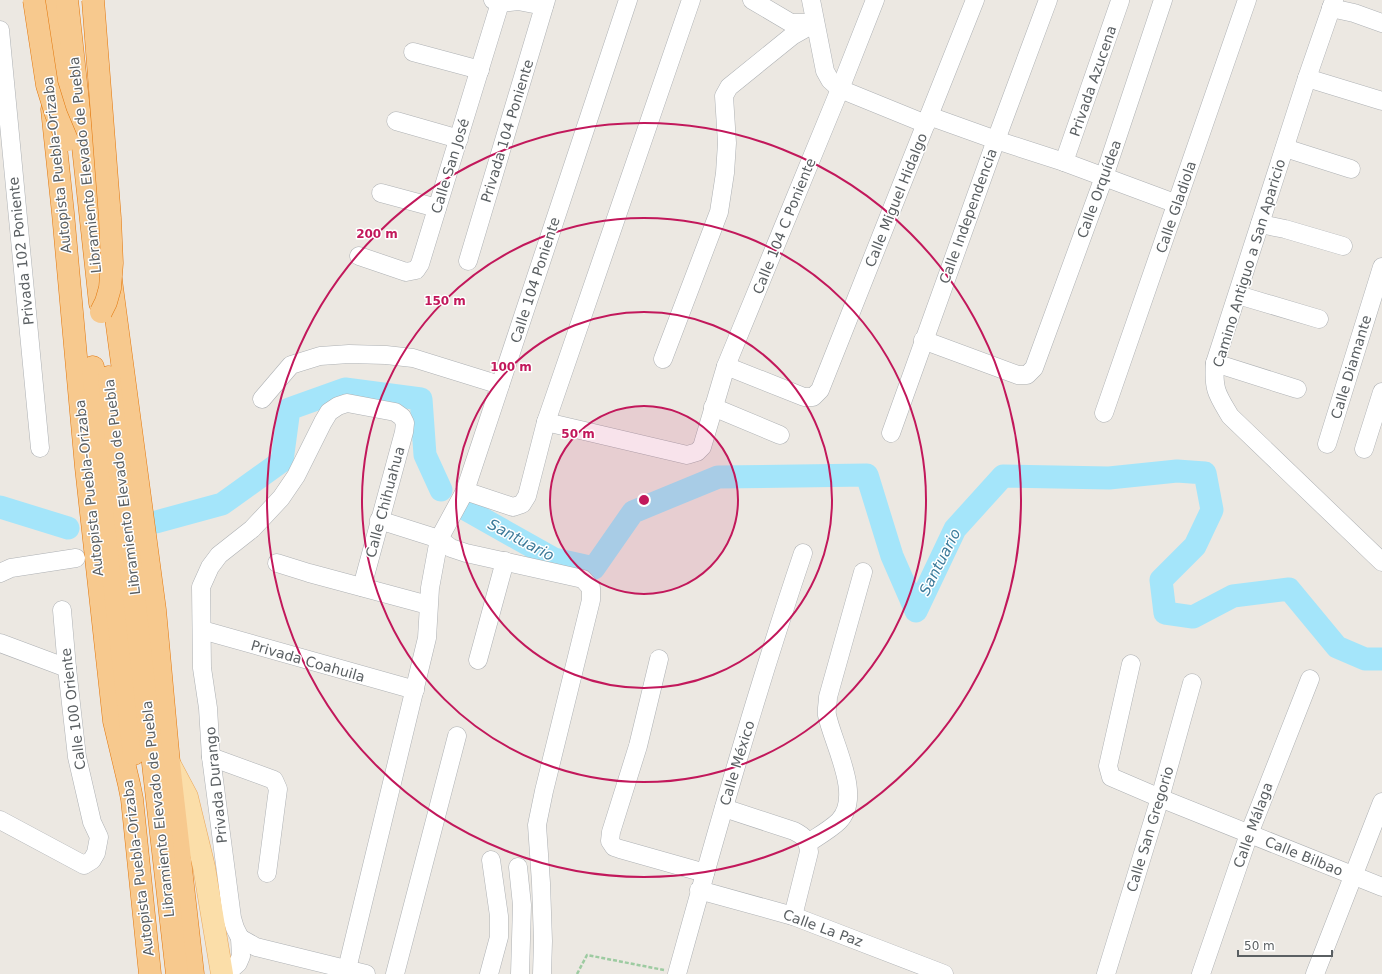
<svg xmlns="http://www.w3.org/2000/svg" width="1382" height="974" font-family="'DejaVu Sans',sans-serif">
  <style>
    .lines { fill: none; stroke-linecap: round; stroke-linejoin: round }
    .river { stroke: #a4e5fa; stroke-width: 23 }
    .minor-casing { stroke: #aeb1b4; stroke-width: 19 }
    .major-casing { stroke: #eaa85e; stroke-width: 23 }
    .highway-casing { stroke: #e3770c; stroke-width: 23 }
    .path { stroke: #9dcba1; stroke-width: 2.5; stroke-dasharray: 4 2; stroke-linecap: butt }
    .minor { stroke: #fff; stroke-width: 18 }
    .major { stroke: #fbdea9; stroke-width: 22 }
    .highway { stroke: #f7c98e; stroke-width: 22 }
    .highway-bridge-casing { stroke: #e3770c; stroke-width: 23; stroke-linecap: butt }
    .highway-bridge { stroke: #f7c98e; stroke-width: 22 }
    .ring { fill: none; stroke: #c2185b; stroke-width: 2 }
    .labels { text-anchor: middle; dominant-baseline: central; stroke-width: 3; stroke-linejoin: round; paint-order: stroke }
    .street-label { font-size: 14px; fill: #5a5f62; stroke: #fff }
    .water-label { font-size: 15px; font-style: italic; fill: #3d7b9a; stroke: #fff }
    .centre { fill: #c2185b; stroke: #fff; stroke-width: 2 }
    .ring-label { font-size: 12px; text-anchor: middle; font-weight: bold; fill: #c2185b; stroke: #fff; stroke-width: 3; stroke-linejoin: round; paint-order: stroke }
  </style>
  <rect width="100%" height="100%" fill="#ece8e2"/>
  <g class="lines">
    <!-- river -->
    <g class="river">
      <path d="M0 507 68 528"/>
      <path d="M467 510 554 559 594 568 633 512 718 477 867 475 892 556 916 611 955 529 1003 476 1109 478 1177 471 1205 473 1212 510 1195 546 1161 580 1165 613 1193 617 1233 596 1289 589 1337 647 1365 659H1382"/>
      <path d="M156 522 222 504 282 461 289 409 345 389 421 399 425 455 441 490"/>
    </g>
    <!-- minor casing -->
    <g class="minor-casing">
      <g id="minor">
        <path d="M493 0 500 3 518 1 544 6"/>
        <path d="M752 0 791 23H815"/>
        <path d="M811 0 825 71 830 80 840 89 926 124"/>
        <path d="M1334 0 1307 78 1215 363C1213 390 1217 394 1230 416L1382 562"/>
        <path d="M1331 8 1354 13 1382 23"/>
        <path d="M0 30 40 448"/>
        <path d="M413 52 480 70"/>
        <path d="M1307 78 1382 101"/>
        <path d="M929 116 996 140 1064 162 1177 204"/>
        <path d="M396 121 459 139"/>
        <path d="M1285 148 1351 169"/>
        <path d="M1064 162 1120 1"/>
        <path d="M381 193 437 208"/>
        <path d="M1260 224 1285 229 1343 246"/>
        <path d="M359 256 406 272 416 270 420 264 500 3"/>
        <path d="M468 261 546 0"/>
        <path d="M1238 295 1319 319"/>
        <path d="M923 340 1018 375H1027L1034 368 1104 177 1163 0"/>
        <path d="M663 359 719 212 725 173 727 143 724 96 729 87 792 36 815 23"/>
        <path d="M1215 363 1297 389"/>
        <path d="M726 366 804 397H813L820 390 975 0"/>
        <path d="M262 399 291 365 320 356 349 354 386 355 413 358 500 385"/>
        <path d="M713 407 780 435"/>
        <path d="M1104 413 1247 0"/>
        <path d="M546 422 687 455 697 452 702 447 726 366 840 89 875 0"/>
        <path d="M891 433 996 140 1048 0"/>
        <path d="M1327 444 1382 267"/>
        <path d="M1364 449 1382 392"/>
        <path d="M465 491 513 507 522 504 527 496 546 422 691 0"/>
        <path d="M379 520 439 539 451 548 466 553 583 579 591 588V600L544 791 537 825 541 883 543 941 542 974"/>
        <path d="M277 563 309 573 428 605"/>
        <path d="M0 573 11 568 76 558"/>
        <path d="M202 630 415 690"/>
        <path d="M0 643 67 668"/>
        <path d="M659 659 638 746 611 832 610 841 614 847 620 849 705 873"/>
        <path d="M478 660 505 561"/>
        <path d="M1131 664 1108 766 1111 777 1160 798 1382 887"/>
        <path d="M211 757 274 780 278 789 267 873"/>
        <path d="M724 808 794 831C804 836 808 840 809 852L793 916"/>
        <path d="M0 820 84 865 92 860 96 853 99 837 92 822 77 757 67 668 62 610"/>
        <path d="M808 843C817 837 831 829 839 821 863 796 833 744 827 715 826 710 828 703 828 697L863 572"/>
        <path d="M518 867 522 905 520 974"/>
        <path d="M699 890 793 916 944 974"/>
        <path d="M240 938 256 947 366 974"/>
        <path d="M347 969 427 638 430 588 439 539 465 491 628 0"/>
        <path d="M226 974 238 963 241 956 240 938 235 928 232 918 211 757 208 708 202 668 201 587 210 567 219 555 252 529 281 498 296 476 323 422 329 412 338 406 347 403 395 412 402 417 405 423 404 432 362 587"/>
        <path d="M395 974 457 736"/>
        <path d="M489 974 499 937V916L491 860"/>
        <path d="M677 974C716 833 756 692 803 553"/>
        <path d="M1106 974 1160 798 1192 683"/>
        <path d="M1201 974 1249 834 1310 679"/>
        <path d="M1315 974 1382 802"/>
      </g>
    </g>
    <!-- major casing -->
    <g class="major-casing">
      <path id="major" d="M169 763 187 797 204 867 222 974"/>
    </g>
    <!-- highway casing -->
    <g class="highway-casing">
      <g id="highway">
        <path d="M52 0 66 128"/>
        <path d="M67 0 100 303"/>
        <path d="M52 109 63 213 86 467 114 721 129 784 132 799 150 974"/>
        <path d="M111 280 155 610 169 763 193 974"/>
        <path d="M93 367 111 558 134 754"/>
        <path d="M109 377 177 974"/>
      </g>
    </g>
    <!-- path -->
    <path class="path" d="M577 974 587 955 664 970"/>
    <!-- minor -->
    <use href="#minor" class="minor"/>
    <!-- major -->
    <use href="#major" class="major"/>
    <!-- highway -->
    <use href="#highway" class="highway"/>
    <!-- highway-bridge casing -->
    <g class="highway-bridge-casing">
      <g id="highway-bridge">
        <path d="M34 0 47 85 56 114 67 140"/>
        <path d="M93 0 110 218 112 263 110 288 106 302 101 312"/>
      </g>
    </g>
    <!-- highway-bridge -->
    <use href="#highway-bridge" class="highway-bridge"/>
  </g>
  <!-- distance rings -->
  <circle cx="644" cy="500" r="94" fill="#c2185b" fill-opacity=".12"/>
  <g class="ring">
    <circle cx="644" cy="500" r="94"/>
    <circle cx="644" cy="500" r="188"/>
    <circle cx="644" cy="500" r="282"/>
    <circle cx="644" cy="500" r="377"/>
  </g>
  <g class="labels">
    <!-- street labels -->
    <g class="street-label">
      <text transform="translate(1093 81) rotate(-71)">Privada Azucena</text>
      <text transform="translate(507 131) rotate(-73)">Privada 104 Poniente</text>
      <text transform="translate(57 165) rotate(-96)">Autopista Puebla-Orizaba</text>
      <text transform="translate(85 165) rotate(-96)">Libramiento Elevado de Puebla</text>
      <text transform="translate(450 166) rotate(-73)">Calle San José</text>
      <text transform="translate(1099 189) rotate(-70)">Calle Orquídea</text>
      <text transform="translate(896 200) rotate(-68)">Calle Miguel Hidalgo</text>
      <text transform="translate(1176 207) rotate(-71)">Calle Gladiola</text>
      <text transform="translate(968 216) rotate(-70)">Calle Independencia</text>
      <text transform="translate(784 226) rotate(-68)">Calle 104 C Poniente</text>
      <text transform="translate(21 251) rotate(-96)">Privada 102 Poniente</text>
      <text transform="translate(1249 263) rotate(-73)">Camino Antiguo a San Aparicio</text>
      <text transform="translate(535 280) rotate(-72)">Calle 104 Poniente</text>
      <text transform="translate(1351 367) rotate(-73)">Calle Diamante</text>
      <text transform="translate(122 487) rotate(-97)">Libramiento Elevado de Puebla</text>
      <text transform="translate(89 488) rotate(-96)">Autopista Puebla-Orizaba</text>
      <text transform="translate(385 502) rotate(-75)">Calle Chihuahua</text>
      <text transform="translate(308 661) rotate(16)">Privada Coahuila</text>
      <text transform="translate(73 709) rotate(-97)">Calle 100 Oriente</text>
      <text transform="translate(737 763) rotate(-73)">Calle México</text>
      <text transform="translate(216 785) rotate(-96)">Privada Durango</text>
      <text transform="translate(158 809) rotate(-96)">Libramiento Elevado de Puebla</text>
      <text transform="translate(1253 825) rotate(-70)">Calle Málaga</text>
      <text transform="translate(1150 829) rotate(-73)">Calle San Gregorio</text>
      <text transform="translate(1304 856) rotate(22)">Calle Bilbao</text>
      <text transform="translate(138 868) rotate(-97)">Autopista Puebla-Orizaba</text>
      <text transform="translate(823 928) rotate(20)">Calle La Paz</text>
    </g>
    <!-- water labels -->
    <g class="water-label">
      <text transform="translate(521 540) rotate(28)">Santuario</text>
      <text transform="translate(940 562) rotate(-63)">Santuario</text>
    </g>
  </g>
  <circle cx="644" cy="500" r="6" class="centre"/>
  <g class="ring-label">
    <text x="377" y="238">200 m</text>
    <text x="445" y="305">150 m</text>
    <text x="511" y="371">100 m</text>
    <text x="578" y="438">50 m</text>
  </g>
  <!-- scale -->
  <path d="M1238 950v6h94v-6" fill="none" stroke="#5a5f62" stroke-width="2"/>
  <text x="1244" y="950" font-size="12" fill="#5a5f62" stroke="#ffffff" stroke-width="3" paint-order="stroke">50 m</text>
</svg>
